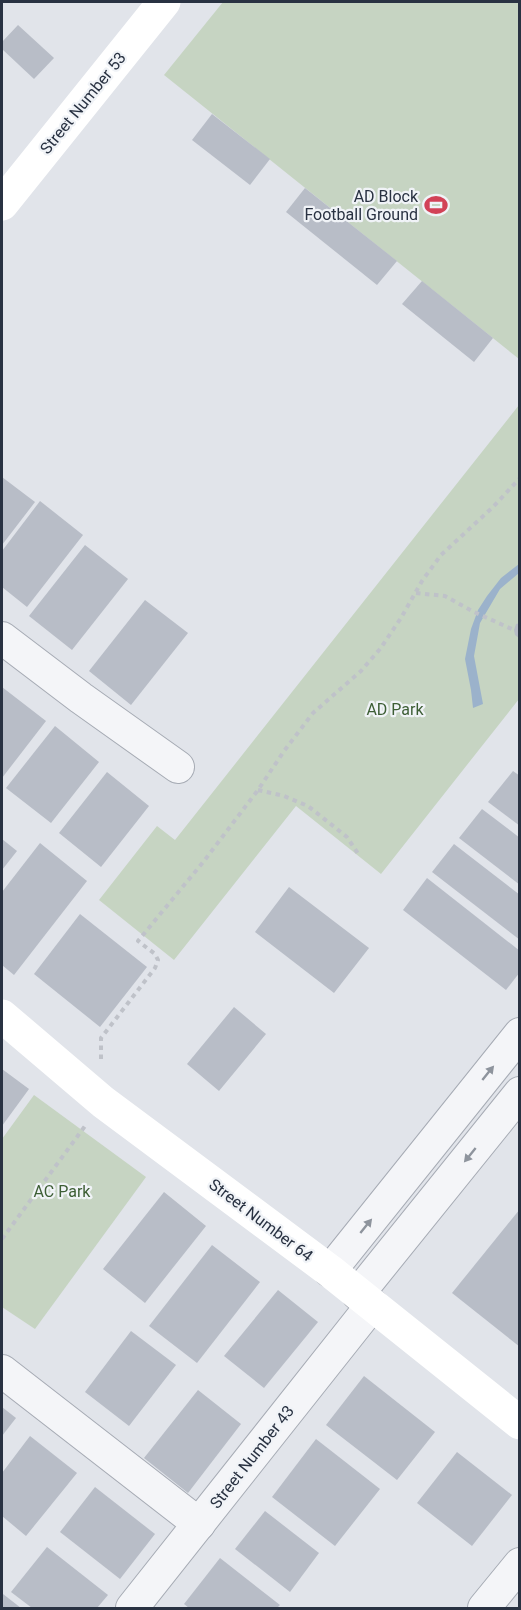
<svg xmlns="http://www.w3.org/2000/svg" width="521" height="1610" font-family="Roboto,sans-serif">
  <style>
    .green { fill: #c6d4c2 }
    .water { fill: #9bb2cb }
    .building { fill: #b8bdc7 }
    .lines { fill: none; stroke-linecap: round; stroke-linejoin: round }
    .street-casing { stroke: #a6abb4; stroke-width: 34 }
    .path { stroke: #bfc2c9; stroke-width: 4; stroke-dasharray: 4.5 4.5; stroke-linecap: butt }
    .street { stroke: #f4f5f8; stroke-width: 32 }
    .secondary { stroke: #fff; stroke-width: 33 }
    .oneway { fill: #8e949d }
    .labels { text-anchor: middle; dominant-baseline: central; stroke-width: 4.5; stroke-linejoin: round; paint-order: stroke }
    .street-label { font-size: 16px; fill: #293242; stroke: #f0f3f7 }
    .poi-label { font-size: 16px; fill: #293242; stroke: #f0f3f7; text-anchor: end }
    .park-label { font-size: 16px; fill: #3d5e35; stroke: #f0f3f7 }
  </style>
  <rect width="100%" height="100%" fill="#e1e4ea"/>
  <!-- green -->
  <g class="green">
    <path d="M223 2H519V359L164 75Z"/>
    <path d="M519 405V699L381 874 296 806 174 960 99 900 157 826 175 840Z"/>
    <path d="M34 1095 146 1177 35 1329 2 1307V1139Z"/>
  </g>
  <!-- water -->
  <path class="water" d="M519 564V573L500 589 480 623 474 656 483 704 473 708 471 690 465 659 471 629 478 610 487 596 501 578Z"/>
  <!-- building -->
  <g class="building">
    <path d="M18 25 54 58 34 79 2 49V42Z"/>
    <path d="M212 114 270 159 250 185 192 140Z"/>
    <path d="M305 188 397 261 377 285 286 212Z"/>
    <path d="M422 281 493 338 474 362 402 304Z"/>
    <path d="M2 477 35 502 2 545Z"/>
    <path d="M40 501 83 535 27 607 2 587V551Z"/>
    <path d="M85 545 128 579 72 650 29 616Z"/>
    <path d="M145 600 188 633 131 705 89 671Z"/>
    <path d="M520 623V639L515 635 514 630 516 624Z"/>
    <path d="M2 687 46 721 2 778Z"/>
    <path d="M55 726 99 762 51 823 6 788Z"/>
    <path d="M513 771 520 776V826L488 802Z"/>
    <path d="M107 772 149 806 101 867 59 833Z"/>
    <path d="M482 809 520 838V885L459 838Z"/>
    <path d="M2 839 17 851 2 870Z"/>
    <path d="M40 843 87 881 14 975 2 965V892Z"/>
    <path d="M454 844 520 895V940L432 872Z"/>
    <path d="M427 878 520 951V972L506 990 403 910Z"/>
    <path d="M289 887 369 948 334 993 255 932Z"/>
    <path d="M80 914 147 967 100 1027 34 974Z"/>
    <path d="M234 1007 266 1034 219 1091 187 1064Z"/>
    <path d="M2 1069 29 1089 2 1126Z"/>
    <path d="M164 1192 206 1226 145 1303 103 1269Z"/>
    <path d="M520 1209V1347L452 1293Z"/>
    <path d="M212 1245 260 1282 197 1363 149 1326Z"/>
    <path d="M278 1290 318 1322 264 1388 224 1356Z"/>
    <path d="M131 1331 176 1365 129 1426 85 1392Z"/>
    <path d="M364 1376 435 1432 397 1480 326 1425Z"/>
    <path d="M198 1390 241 1424 188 1493 144 1458Z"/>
    <path d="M2 1407 16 1418 2 1436Z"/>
    <path d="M30 1436 77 1473 26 1536 2 1516V1473Z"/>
    <path d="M316 1439 380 1489 335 1546 272 1497Z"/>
    <path d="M457 1452 512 1495 472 1546 417 1503Z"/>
    <path d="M95 1487 155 1534 120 1579 60 1532Z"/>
    <path d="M265 1511 319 1553 290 1592 235 1549Z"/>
    <path d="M47 1547 108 1595 97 1608H32L11 1592Z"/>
    <path d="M220 1558 280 1605 277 1608H189L184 1604Z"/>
    <path d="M3 1594 21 1608H2V1596Z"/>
  </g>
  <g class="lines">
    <!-- street casing -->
    <g class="street-casing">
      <g id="street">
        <path d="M2 638 81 698 178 767"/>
        <path d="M330 1271 520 1034"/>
        <path d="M358 1294 520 1093"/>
        <path d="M2 1371 199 1524"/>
        <path d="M132 1608 372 1305"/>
        <path d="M484 1608 520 1564"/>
      </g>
    </g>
    <!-- path -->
    <g class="path">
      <path d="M416 593 445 596 474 612 514 630"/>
      <path d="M258 790 284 796 308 806 347 837 359 855"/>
      <path d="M101 1059V1038L155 968 158 960 155 954 138 941 204 861 258 790 284 751 313 713 361 671 380 649 401 618 422 581 441 555 493 507 520 478"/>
      <path d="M2 1239 85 1126"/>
    </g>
    <!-- street -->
    <use href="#street" class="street"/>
    <!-- secondary -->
    <g class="secondary">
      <path d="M2 204 164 2"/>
      <path d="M2 1016 103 1102 330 1271 520 1423"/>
    </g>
  </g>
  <!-- one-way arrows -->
  <defs><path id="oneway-solid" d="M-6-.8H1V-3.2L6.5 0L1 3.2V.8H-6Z" transform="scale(1.5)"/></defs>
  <g class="oneway">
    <use href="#oneway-solid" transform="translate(488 1073) rotate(-51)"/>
    <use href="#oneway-solid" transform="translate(470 1155) rotate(129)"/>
    <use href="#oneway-solid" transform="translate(366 1226) rotate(-51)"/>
  </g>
  <!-- icons -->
  <defs>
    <g id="stadium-bare" transform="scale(1.8)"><path d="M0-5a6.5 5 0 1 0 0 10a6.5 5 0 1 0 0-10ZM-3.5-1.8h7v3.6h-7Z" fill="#d24257" stroke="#f0f3f7" stroke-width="2.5" paint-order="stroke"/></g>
  </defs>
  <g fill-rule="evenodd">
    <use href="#stadium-bare" x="436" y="205"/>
  </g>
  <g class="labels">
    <!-- street labels -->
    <g class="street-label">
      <text transform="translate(83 103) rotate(-51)">Street Number 53</text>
      <text transform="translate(261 1220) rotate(37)">Street Number 64</text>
      <text transform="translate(252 1457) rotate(-52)">Street Number 43</text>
    </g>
    <!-- poi labels -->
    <g class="poi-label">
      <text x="418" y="196">AD Block<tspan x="418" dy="18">Football Ground</tspan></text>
    </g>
    <!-- park labels -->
    <g class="park-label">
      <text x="395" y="709">AD Park</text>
      <text x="62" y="1191">AC Park</text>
    </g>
  </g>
  <!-- border -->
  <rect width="521" height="1610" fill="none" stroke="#293242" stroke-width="6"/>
</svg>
